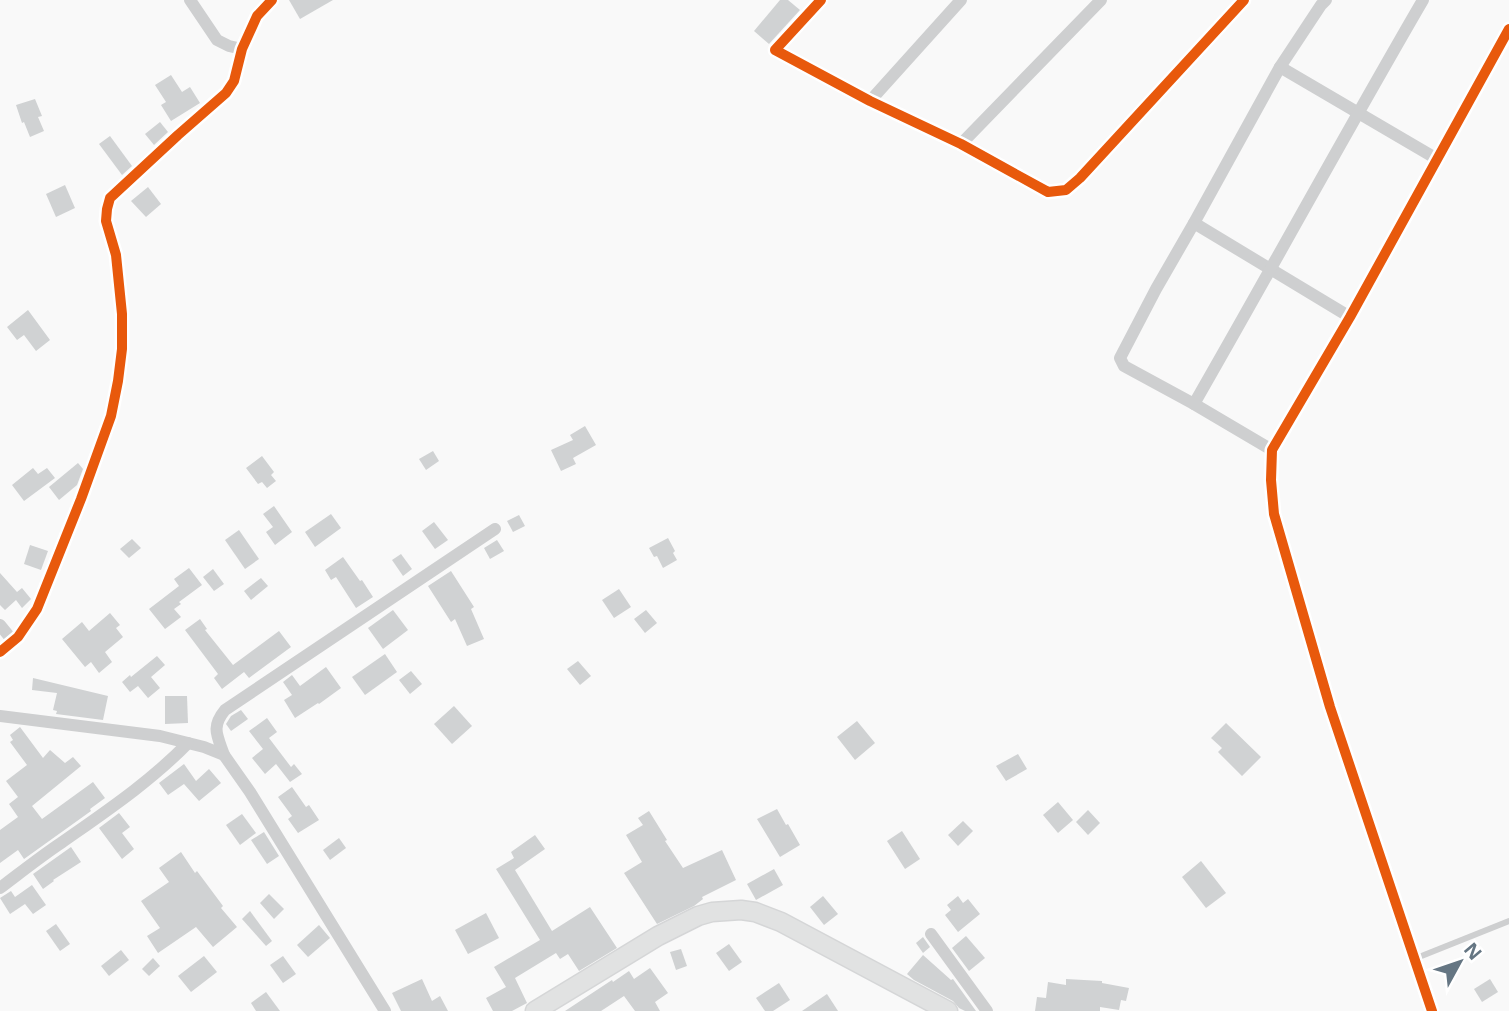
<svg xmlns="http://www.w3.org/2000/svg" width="1509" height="1011" font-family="'Open Sans',sans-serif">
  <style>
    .building { fill: #d0d2d3 }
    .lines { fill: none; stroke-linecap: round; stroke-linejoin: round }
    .secondary-casing { stroke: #d5d6d7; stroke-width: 21 }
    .lane { stroke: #cecfd0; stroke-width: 6 }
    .street { stroke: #cecfd0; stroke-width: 12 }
    .secondary { stroke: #e1e2e2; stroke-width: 18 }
    .cycleway-casing { stroke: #fff; stroke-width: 15 }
    .cycleway { stroke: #e8590c; stroke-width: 10 }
  </style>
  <rect width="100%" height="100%" fill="#f9f9f9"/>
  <!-- building -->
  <g class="building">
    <path d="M289 0H333L300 19Z"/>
    <path d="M780 0H788L800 10 769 44 754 31Z"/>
    <path d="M171 75 182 92 190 87 200 103 171 121 161 105 166 102 155 85Z"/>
    <path d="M35 99 42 116 38 117 44 131 30 137 24 122 22 123 16 105Z"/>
    <path d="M160 122 168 132 154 145 145 134Z"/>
    <path d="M110 136 132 166 122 175 99 144Z"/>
    <path d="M65 185 75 208 56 217 46 194Z"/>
    <path d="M148 187 161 204 146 217 131 201Z"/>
    <path d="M28 310 50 340 36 351 24 335 17 340 7 327Z"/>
    <path d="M585 426 596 445 573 458 576 464 561 471 551 450 573 440 570 435Z"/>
    <path d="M433 451 439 461 426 470 419 459Z"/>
    <path d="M262 456 274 472 271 475 276 481 267 488 262 482 258 484 246 468Z"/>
    <path d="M78 463 83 469 77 485 59 500 49 487Z"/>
    <path d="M33 468 38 474 47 468 55 478 24 501 12 485Z"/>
    <path d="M274 506 292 532 275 545 266 532 273 527 263 514Z"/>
    <path d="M331 514 341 528 315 547 305 532Z"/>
    <path d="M519 515 525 526 513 532 507 521Z"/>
    <path d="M434 522 448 540 435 549 422 531Z"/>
    <path d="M239 530 259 559 245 569 225 540Z"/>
    <path d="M668 538 675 551 673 553 677 560 663 568 657 556 654 557 649 548Z"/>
    <path d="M132 539 141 548 129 558 120 549Z"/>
    <path d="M497 540 504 551 490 559 484 548Z"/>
    <path d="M30 545 48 551 41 570 24 564Z"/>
    <path d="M401 554 412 569 403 576 392 560Z"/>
    <path d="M343 557 360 581 362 580 373 597 356 608 336 577 331 580 325 570Z"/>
    <path d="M189 568 202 585 179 602 181 604 174 609 181 617 165 629 149 609 179 586 174 579Z"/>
    <path d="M213 569 224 584 214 591 203 577Z"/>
    <path d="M451 571 474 607 471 609 484 639 467 646 455 619 451 622 428 586Z"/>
    <path d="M0 573 17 592 22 588 31 599 22 608 16 600 5 610 0 605Z"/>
    <path d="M261 578 268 586 251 600 244 591Z"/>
    <path d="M619 589 631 607 614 618 602 600Z"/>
    <path d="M393 610 408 630 383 649 368 628Z"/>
    <path d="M646 610 657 623 645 633 634 619Z"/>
    <path d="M110 613 120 625 116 628 123 637 105 652 112 662 99 673 91 662 85 667 62 639 82 622 89 631Z"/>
    <path d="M200 619 207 629 205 630 233 665 279 631 291 647 249 678 244 672 222 689 214 678 218 674 185 630Z"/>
    <path d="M385 654 397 672 365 695 352 677Z"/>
    <path d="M157 656 165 665 151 677 160 688 148 698 138 686 130 692 122 682 130 675 131 677Z"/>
    <path d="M578 661 591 676 580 685 567 669Z"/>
    <path d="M326 667 341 688 319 704 318 703 295 718 284 700 292 695 283 682 292 675 300 686Z"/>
    <path d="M411 671 422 684 410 694 399 680Z"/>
    <path d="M33 678 108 696 103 720 56 714 57 711 53 710 57 693 32 690Z"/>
    <path d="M165 696H187L188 723 165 724Z"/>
    <path d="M454 706 472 726 452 744 434 724Z"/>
    <path d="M241 710 248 719 231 731 226 724 231 716Z"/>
    <path d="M267 718 277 732 269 738 291 767 294 764 302 774 290 782 276 764 265 774 252 758 263 749 249 731Z"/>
    <path d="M857 721 875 743 855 760 837 737Z"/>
    <path d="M1226 723 1261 757 1242 776 1218 752 1222 748 1211 738Z"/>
    <path d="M20 727 43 758 50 750 65 763 73 757 81 766 32 806 42 819 93 782 105 798 90 809 91 811 24 859 18 850 0 863V830L18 817 9 804 18 797 6 781 27 765 10 742 13 740 10 735Z"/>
    <path d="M1018 754 1027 769 1006 781 996 766Z"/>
    <path d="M184 764 196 781 209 769 221 783 199 801 184 784 168 795 159 783Z"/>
    <path d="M292 787 306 807 309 805 319 820 298 833 288 819 292 816 278 797Z"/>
    <path d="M1058 802 1073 820 1058 833 1043 815Z"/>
    <path d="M777 809 786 825 788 824 800 845 780 857 757 819Z"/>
    <path d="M1088 810 1100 823 1088 835 1076 822Z"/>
    <path d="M649 811 667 840 665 841 683 868 722 850 736 880 702 897 703 899 694 906 657 924 624 873 642 862 626 835 643 825 638 818Z"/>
    <path d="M119 813 130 827 122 833 134 849 122 859 99 828Z"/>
    <path d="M242 814 256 833 240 845 226 825Z"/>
    <path d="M963 821 973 831 958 846 948 835Z"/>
    <path d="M902 831 920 859 905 869 887 841Z"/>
    <path d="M264 832 279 856 267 864 251 840Z"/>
    <path d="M535 835 545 849 515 870 552 931 590 907 617 948 579 971 568 954 560 959 556 953 515 978 527 1003 512 1011H493L486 998 506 987 494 967 540 940 496 869 514 858 511 852Z"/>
    <path d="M339 838 346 848 330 860 323 850Z"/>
    <path d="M71 847 81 862 53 880 54 881 43 889 33 874Z"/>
    <path d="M181 852 195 873 197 871 223 906 221 908 237 927 213 947 196 927 158 953 147 936 160 928 141 901 169 882 159 868Z"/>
    <path d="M1201 861 1226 893 1206 908 1182 877Z"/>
    <path d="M774 869 783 885 756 900 747 884Z"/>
    <path d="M32 885 46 905 33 914 25 904 10 914 0 898 11 891 15 897Z"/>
    <path d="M269 894 284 909 274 919 260 903Z"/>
    <path d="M823 896 838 914 824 925 810 907Z"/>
    <path d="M958 896 963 903 968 899 980 914 958 932 945 915 951 910 947 905Z"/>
    <path d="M250 911 272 941 266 946 242 919Z"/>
    <path d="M486 913 499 938 468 954 455 930Z"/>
    <path d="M56 924 70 944 60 951 46 931Z"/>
    <path d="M319 925 330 938 308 957 297 945Z"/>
    <path d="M966 936 985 958 969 971 952 948Z"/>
    <path d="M923 937 930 947 923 953 916 943Z"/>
    <path d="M729 944 742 962 729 971 716 953Z"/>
    <path d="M681 949 687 966 676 970 670 952Z"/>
    <path d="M121 950 129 960 109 976 101 966Z"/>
    <path d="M923 955 951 980 953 979 976 1011H965L959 1008 953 1001 914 980 907 974Z"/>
    <path d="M204 956 217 972 191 992 178 976Z"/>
    <path d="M283 956 296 974 283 983 270 965Z"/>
    <path d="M153 958 160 966 149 976 142 969Z"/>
    <path d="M650 968 668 993 655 1002 660 1011H635L624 996 601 1011H565L612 980 613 982 629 971 634 979Z"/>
    <path d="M422 979 432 1001 440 996 448 1011H401L392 993Z"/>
    <path d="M1066 979 1102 981V983L1129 988 1126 1001 1121 1000 1119 1010 1100 1007V1011H1035L1037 997 1046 998 1048 982 1066 985Z"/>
    <path d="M1490 979 1498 992 1482 1002 1474 989Z"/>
    <path d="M779 983 790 1000 773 1011H765L756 998Z"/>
    <path d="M266 992 280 1011H256L251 1003Z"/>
    <path d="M827 994 838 1011H802Z"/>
  </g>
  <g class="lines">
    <!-- secondary casing -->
    <g class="secondary-casing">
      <path id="secondary" d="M535 1011 658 936 698 916 712 912 741 910 755 912 781 922 948 1011"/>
    </g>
    <!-- lane -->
    <path class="lane" d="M1414 959 1509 921"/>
    <!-- street -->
    <g class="street">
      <path d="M190 0 217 40 229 46 242 49"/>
      <path d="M821 0 775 50 870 101 961 144 1048 192 1066 190 1080 178 1244 0"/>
      <path d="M1280 67 1437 159"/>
      <path d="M870 101 961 0"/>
      <path d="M961 144 1101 0"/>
      <path d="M1194 223 1350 317"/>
      <path d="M1194 404C1271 270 1345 134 1423 0"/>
      <path d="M1272 450 1194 404 1124 366 1120 358 1156 289 1194 223 1280 67 1321 5 1326 0"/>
      <path d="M0 625 13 641"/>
      <path d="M0 652 18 637 37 609 81 499 111 416 118 381 122 349V314L116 255 106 221 107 209 110 198 178 135 226 93 234 81 242 49 257 16 272 0"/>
      <path d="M0 716 160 736 204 747 224 755C217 735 211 727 225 710L495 529"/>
      <path d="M224 755 250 792 385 1011"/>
      <path d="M0 888C20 873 40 857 61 843 105 812 150 782 188 743"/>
      <path d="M931 934 987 1011"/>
      <path d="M1432 1011 1330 707 1274 514 1271 480 1272 450 1350 317 1509 29"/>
    </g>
    <!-- secondary -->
    <use href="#secondary" class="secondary"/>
    <!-- cycleway casing -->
    <g class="cycleway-casing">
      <g id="cycleway">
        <path d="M821 0 775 50 870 101 961 144 1048 192 1066 190 1080 178 1244 0"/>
        <path d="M0 652 18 637 37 609 81 499 111 416 118 381 122 349V314L116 255 106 221 107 209 110 198 178 135 226 93 234 81 242 49 257 16 272 0"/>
        <path d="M1432 1011 1330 707 1274 514 1271 480 1272 450 1350 317 1509 29"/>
      </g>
    </g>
    <!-- cycleway -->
    <use href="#cycleway" class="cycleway"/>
  </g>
  <!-- north arrow -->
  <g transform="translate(1460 962) rotate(50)" stroke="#ffffff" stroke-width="5" paint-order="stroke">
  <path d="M0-5L12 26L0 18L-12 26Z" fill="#657683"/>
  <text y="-10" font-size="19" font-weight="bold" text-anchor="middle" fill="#657683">N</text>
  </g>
</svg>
